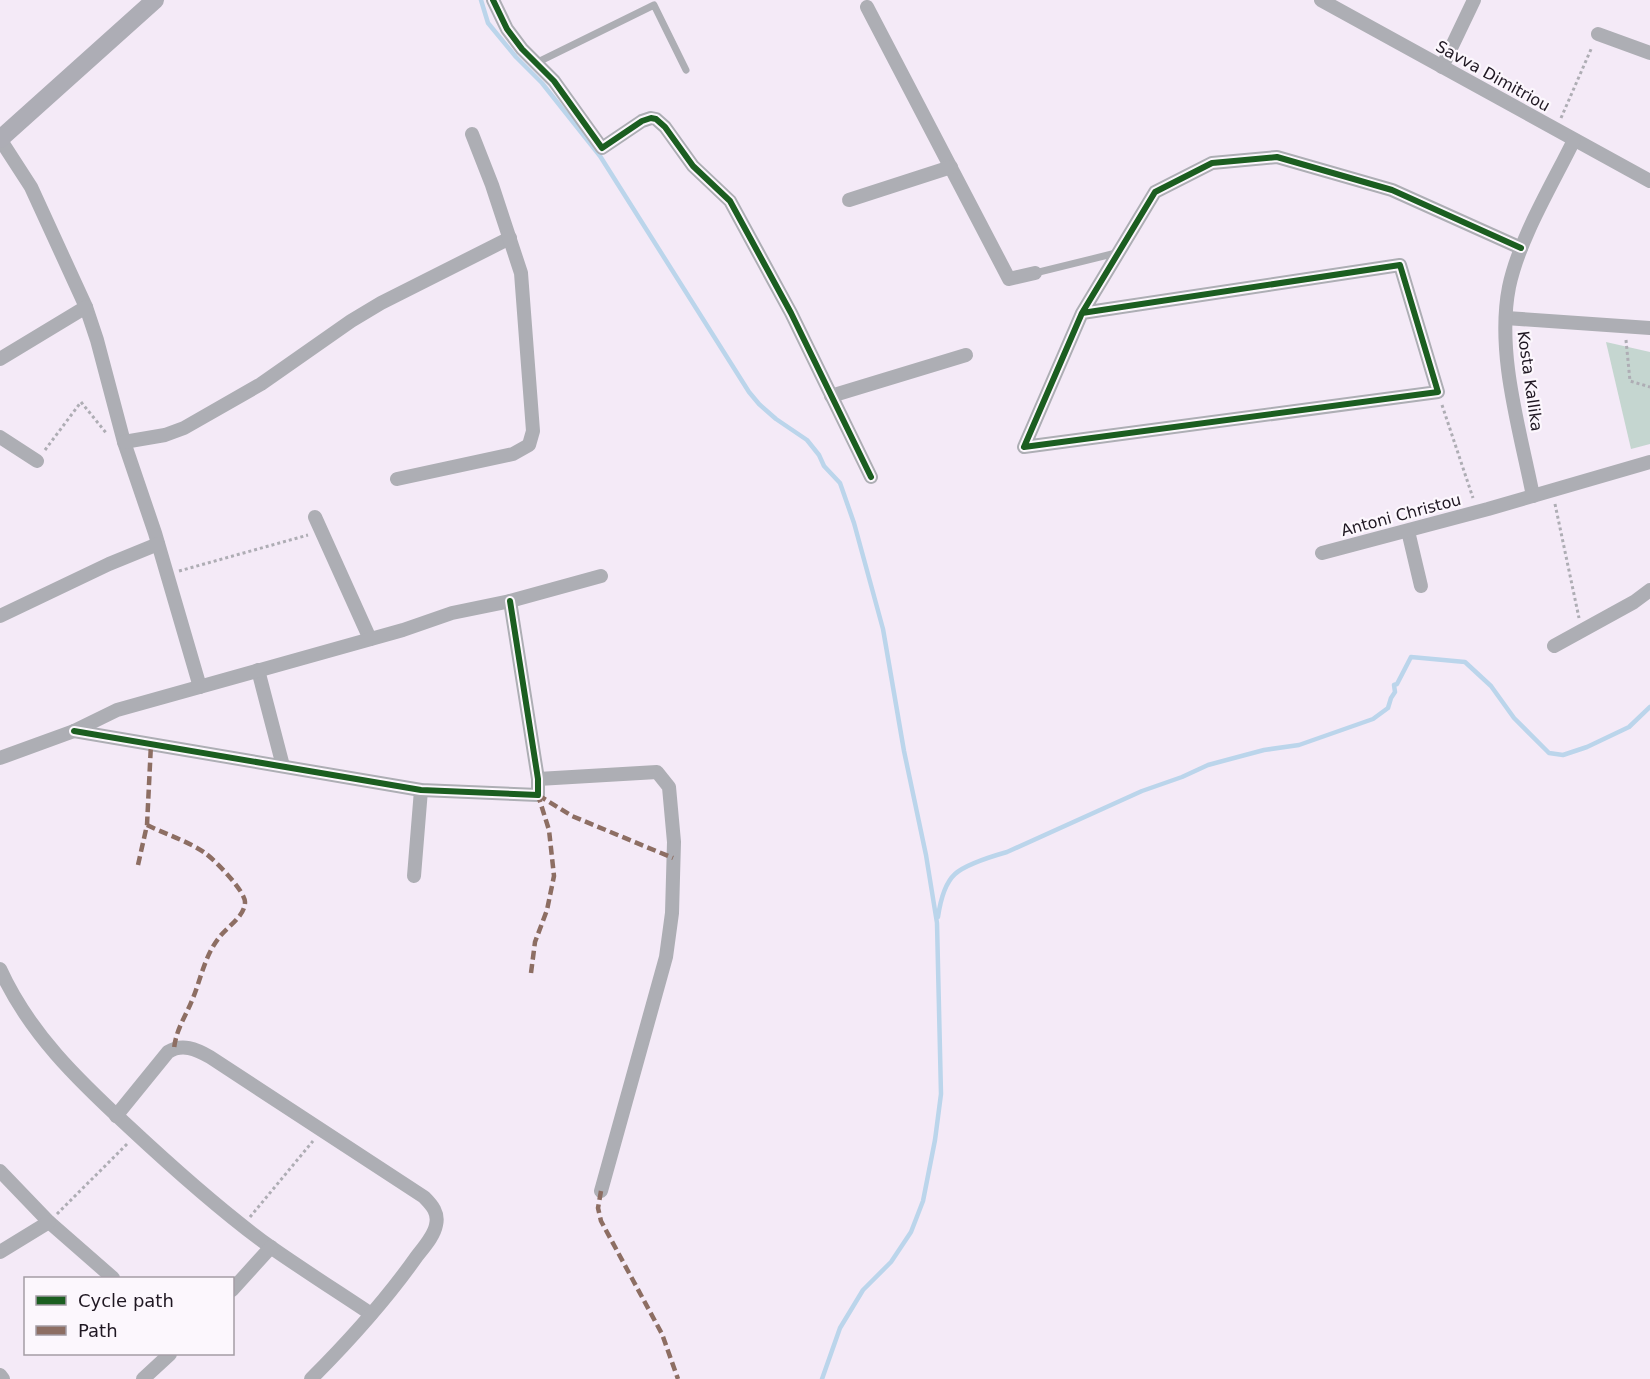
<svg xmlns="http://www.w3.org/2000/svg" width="1650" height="1379" font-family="'DejaVu Sans',sans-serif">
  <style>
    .green { fill: #c5d6d0 }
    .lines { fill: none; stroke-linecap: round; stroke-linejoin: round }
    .stream { stroke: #bbd5eb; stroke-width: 4.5 }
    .path { stroke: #aeadb4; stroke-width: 3; stroke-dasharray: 3 3; stroke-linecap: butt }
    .service { stroke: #adaeb4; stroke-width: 7 }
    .minor { stroke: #adaeb4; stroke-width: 14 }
    .secondary { stroke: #adadb5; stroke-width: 18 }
    .quiet { stroke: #8d6e63; stroke-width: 4.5; stroke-dasharray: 9 4.5; stroke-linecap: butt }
    .cycleway-casing { stroke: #fcf7fd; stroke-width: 10 }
    .cycleway { stroke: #1b5e20; stroke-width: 6 }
    .labels { text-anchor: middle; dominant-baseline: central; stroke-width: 4.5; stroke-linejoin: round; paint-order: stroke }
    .street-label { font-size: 16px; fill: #1f1722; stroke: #fcf7fd }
  </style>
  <rect width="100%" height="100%" fill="#f4eaf7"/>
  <!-- green -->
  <path class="green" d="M1606 342 1650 352V444L1631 449Z"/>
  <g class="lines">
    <!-- stream -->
    <g class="stream">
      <path d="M481 0 488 23 516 57 542 83 600 156 749 392 759 404 776 419 807 440 819 455 824 466 840 483 854 523 883 629 904 751 926 855 937 923 941 1094 935 1140 923 1201 911 1232 891 1262 863 1290 840 1328 822 1379"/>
      <path d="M938 917C940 903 944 884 955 874 966 864 993 856 1007 852L1142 791 1182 777 1208 765 1264 750 1299 745 1373 719 1388 708 1391 698 1395 692 1394 685 1397 684 1411 657 1465 662 1491 686 1514 718 1549 753 1563 755 1587 747 1629 727 1650 707"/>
    </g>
    <!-- path -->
    <g class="path">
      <path d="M1561 118 1592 47"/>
      <path d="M1626 340 1630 381 1650 387"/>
      <path d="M1442 405 1473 498"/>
      <path d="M45 450 81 402 107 434"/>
      <path d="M1555 504 1579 618"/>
      <path d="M179 571 308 535"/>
      <path d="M57 1214 127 1144"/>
      <path d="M250 1217 313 1141"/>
    </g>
    <!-- service -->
    <g class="service">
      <path d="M536 63 654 5 686 70"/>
      <path d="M1035 273 1116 253"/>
    </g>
    <!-- minor -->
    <g class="minor">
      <path d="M493 0 507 29 522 49 554 81 602 148 642 121 651 118 656 119 665 127 693 166 730 201 791 313 871 477"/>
      <path d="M1321 0 1650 181"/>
      <path d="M867 7 1009 279 1035 273"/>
      <path d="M1598 34 1650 53"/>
      <path d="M1442 67 1474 0"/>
      <path d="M0 139 31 187 86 307 97 340 124 442 155 533 200 687"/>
      <path d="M849 200 951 167"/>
      <path d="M1082 313 1024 447 1438 392 1400 265 1082 313 1155 192 1212 163 1277 157 1392 190 1521 248"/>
      <path d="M1506 318 1650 328"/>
      <path d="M0 359 86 307"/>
      <path d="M831 396 966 355"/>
      <path d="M0 437 37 461"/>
      <path d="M124 442 165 435 184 428 261 384 351 321 381 303 510 238"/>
      <path d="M397 479 513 454 529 445 533 431 521 273 492 185 472 134"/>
      <path d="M1533 496C1520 430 1496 353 1509 287 1519 239 1552 185 1574 140"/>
      <path d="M315 517 370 639"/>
      <path d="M1408 531 1421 586"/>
      <path d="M1322 553 1488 509 1650 462"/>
      <path d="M0 616 109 564 158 544"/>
      <path d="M1554 646 1634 602 1650 590"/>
      <path d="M258 670 283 766"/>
      <path d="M74 731 421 790 538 795V779L510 601"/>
      <path d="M0 758 74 731 117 710 403 630 452 613 510 601 601 576"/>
      <path d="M538 779 657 772 669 787 674 842 672 913 666 957 601 1191"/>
      <path d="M414 876 421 790"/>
      <path d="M0 969C29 1033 78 1080 129 1127 173 1168 223 1213 272 1248 305 1271 338 1292 371 1314"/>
      <path d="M116 1116 168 1052C182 1043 196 1049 210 1057L424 1197C432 1205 439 1213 436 1225 434 1236 424 1247 417 1256 386 1300 349 1341 311 1379"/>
      <path d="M0 1171 49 1222 113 1278"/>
      <path d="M0 1252 49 1222"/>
      <path d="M232 1290 271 1247"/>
      <path d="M0 1375 3 1379"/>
      <path d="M143 1379 170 1354"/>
    </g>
    <!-- secondary -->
    <path class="secondary" d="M0 139 155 0"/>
    <!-- quiet -->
    <g class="quiet">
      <path d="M538 795 572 816 673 858"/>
      <path d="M147 825C165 834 190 842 205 853 215 860 245 891 245 902 245 917 225 928 218 939 205 956 201 978 193 998 186 1016 176 1029 174 1049"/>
      <path d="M138 865 147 825 151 744"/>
      <path d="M531 973 535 942 547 910 554 876 549 830 538 795"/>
      <path d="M601 1191 598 1208 601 1221 662 1334 678 1379"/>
    </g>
    <!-- cycleway casing -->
    <g class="cycleway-casing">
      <g id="cycleway">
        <path d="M493 0 507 29 522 49 554 81 602 148 642 121 651 118 656 119 665 127 693 166 730 201 791 313 871 477"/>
        <path d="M1082 313 1024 447 1438 392 1400 265 1082 313 1155 192 1212 163 1277 157 1392 190 1521 248"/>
        <path d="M74 731 421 790 538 795V779L510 601"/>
      </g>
    </g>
    <!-- cycleway -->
    <use href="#cycleway" class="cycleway"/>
  </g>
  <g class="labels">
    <!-- street labels -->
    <g class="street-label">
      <text transform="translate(1493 76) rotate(29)">Savva Dimitriou</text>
      <text transform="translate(1530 381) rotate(82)">Kosta Kallika</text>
      <text transform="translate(1401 515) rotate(-15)">Antoni Christou</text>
    </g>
  </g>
  <!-- legend -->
  <rect x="24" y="1277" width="210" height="78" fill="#fcf7fd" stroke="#a49da5" stroke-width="1.5"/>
  <rect x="36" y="1296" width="30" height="9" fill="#1b5e20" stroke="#a49da5" stroke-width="1.5"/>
  <text x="78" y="1307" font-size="18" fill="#1f1722">Cycle path</text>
  <rect x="36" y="1326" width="30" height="9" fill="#8d6e63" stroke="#a49da5" stroke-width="1.5"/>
  <text x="78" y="1337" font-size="18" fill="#1f1722">Path</text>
</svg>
